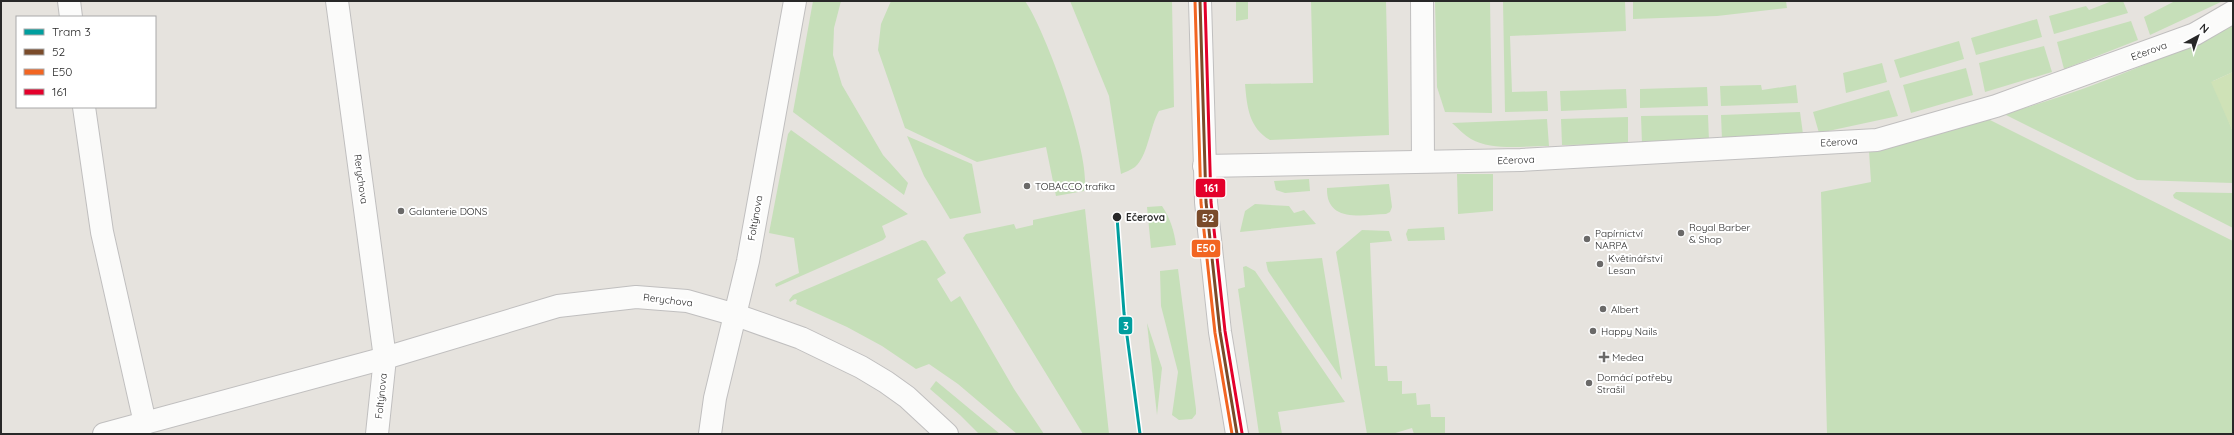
<svg xmlns="http://www.w3.org/2000/svg" width="2234" height="435" font-family="Quicksand,sans-serif">
  <style>
    .green { fill: #c6dfb9 }
    .pitch { fill: #cfe2b7 }
    .lines { fill: none; stroke-linecap: round; stroke-linejoin: round }
    .minor-casing { stroke: #c0bfbf; stroke-width: 24 }
    .minor { stroke: #fbfbfa; stroke-width: 22 }
    .bus-1-casing { stroke: #fff; stroke-width: 6 }
    .bus-2-casing { stroke: #fff; stroke-width: 6 }
    .bus-3-casing { stroke: #fff; stroke-width: 6 }
    .bus-1 { stroke: #7a4b2a; stroke-width: 3 }
    .bus-2 { stroke: #f26522; stroke-width: 3 }
    .bus-3 { stroke: #e4002b; stroke-width: 3 }
    .tram-1-casing { stroke: #fff; stroke-width: 6 }
    .tram-1 { stroke: #009e9e; stroke-width: 3 }
    .poi-dot { fill: #6a6968; stroke: #fff; stroke-width: 1.5 }
    .stop-dot { fill: #282828; stroke: #fff; stroke-width: 1.5 }
    .labels { text-anchor: middle; dominant-baseline: central; stroke-width: 4; stroke-linejoin: round; paint-order: stroke }
    .street-label { font-size: 10px; fill: #282828; stroke: #fff }
    .poi-label { font-size: 10px; fill: #282828; stroke: #fff; text-anchor: start }
    .stop-label { font-size: 10px; font-weight: bold; fill: #282828; stroke: #fff; text-anchor: start }
    .line-badge { stroke: #fff; stroke-width: 1.5 }
    .badge-label { font-size: 11px; text-anchor: middle; font-weight: bold; fill: #fff }
  </style>
  <rect width="100%" height="100%" fill="#e6e3de"/>
  <!-- green -->
  <g class="green">
    <path d="M813 1H841L834 28 833 55 842 85 883 155 908 183 904 195 793 112Z"/>
    <path d="M891 1H1025C1045 29 1093 160 1084 191L1056 196 1046 147 977 162 905 128 878 50 881 24Z"/>
    <path d="M1070 1H1172L1174 107 1159 111C1150 126 1148 156 1135 167 1131 170 1125 172 1121 174L1109 96Z"/>
    <path d="M1236 1H1248V19L1236 21Z"/>
    <path d="M1311 1H1386L1389 135 1270 140C1249 128 1247 107 1245 84L1313 83Z"/>
    <path d="M1435 1H1490L1492 113 1445 112 1437 87Z"/>
    <path d="M1503 1H1625L1626 31 1510 36 1512 92 1547 91 1548 111 1505 112Z"/>
    <path d="M1633 1H1786L1787 8 1717 16 1633 19Z"/>
    <path d="M2112 1H2123L2128 13 2054 34 2049 16 2086 6 2089 10Z"/>
    <path d="M2175 1H2223L2150 35 2144 17Z"/>
    <path d="M2037 19 2042 37 1976 55 1971 38Z"/>
    <path d="M2131 21 2138 40 2064 69 2057 42Z"/>
    <path d="M2233 25V72L2213 81 2233 132V183L2137 180 2004 114C2083 92 2158 61 2233 25Z"/>
    <path d="M1959 41 1964 59 1900 78 1894 60Z"/>
    <path d="M2044 46 2052 72 1985 92 1979 63Z"/>
    <path d="M1882 63 1887 82 1846 93 1843 73Z"/>
    <path d="M1966 68 1973 95 1911 113 1903 85Z"/>
    <path d="M1761 85 1762 90 1796 85 1798 103 1721 106 1720 86Z"/>
    <path d="M1707 87 1708 106 1640 108V89Z"/>
    <path d="M1626 89 1627 108 1561 111 1560 91Z"/>
    <path d="M1889 90 1898 116 1819 133 1813 112Z"/>
    <path d="M1800 112 1803 134 1722 140 1721 115Z"/>
    <path d="M1708 115 1709 141 1642 144 1641 116Z"/>
    <path d="M1628 117V144L1562 145 1561 119Z"/>
    <path d="M1547 119 1549 146C1525 146 1492 151 1471 139 1464 135 1458 128 1452 123Z"/>
    <path d="M1988 119 2233 241V434H1827L1821 192 1871 182 1869 151Z"/>
    <path d="M791 130 908 214 882 226 886 237 883 240 776 287 775 284 799 273 794 238 769 233 788 134Z"/>
    <path d="M907 136 972 164 981 213 950 219 924 176Z"/>
    <path d="M1457 174H1493V211L1458 214Z"/>
    <path d="M1309 179 1310 191 1285 193 1276 190 1274 181Z"/>
    <path d="M1389 184 1392 207 1390 212 1386 214C1362 215 1326 223 1327 188Z"/>
    <path d="M2176 192 2233 193V228L2174 198 2173 195Z"/>
    <path d="M1255 204 1289 206 1294 213 1304 210 1316 224 1240 232 1245 211Z"/>
    <path d="M1162 206C1170 218 1174 230 1176 245L1151 248 1147 207Z"/>
    <path d="M1085 209 1109 434H1083L963 238 966 234 1014 224 1016 229 1033 225V220Z"/>
    <path d="M1444 227 1445 240 1408 241 1406 234 1408 229Z"/>
    <path d="M1362 230 1389 231 1392 241 1370 243 1375 366H1387L1388 381H1402V394L1416 393 1417 405 1430 404 1431 417H1445V434H1414L1412 428 1392 434H1367L1336 252Z"/>
    <path d="M922 240 926 241 946 273 937 279 951 302 960 296 1014 389 1044 434H1017L958 384 929 364 916 369 882 346 847 327 796 304 797 300 795 299 790 302 789 300 793 295Z"/>
    <path d="M1322 258 1342 380 1268 271 1266 262Z"/>
    <path d="M1246 266 1255 271 1345 402 1278 412 1282 434H1259L1238 289 1245 287 1243 267Z"/>
    <path d="M1178 269 1196 409V414L1192 419 1179 420 1172 415 1178 372 1161 306 1160 271Z"/>
    <path d="M1147 323 1162 368 1157 415Z"/>
    <path d="M936 381 1000 434H979L960 415 930 389Z"/>
  </g>
  <!-- pitch -->
  <path class="pitch" d="M2233 72V132L2211 82Z"/>
  <g class="lines">
    <!-- minor casing -->
    <g class="minor-casing">
      <g id="minor">
        <path d="M69 1 71 17"/>
        <path d="M337 1 385 358 377 434"/>
        <path d="M1200 1 1206 202 1220 332 1237 434"/>
        <path d="M1422 1 1423 161"/>
        <path d="M84 107 102 232 145 423"/>
        <path d="M1204 166 1521 160 1877 140 1996 106 2195 34 2233 12"/>
        <path d="M104 434 385 358 558 306 636 297 687 301 736 315 801 338 861 367 886 382 907 397 947 434"/>
        <path d="M710 434 715 398 748 261 795 1"/>
      </g>
    </g>
    <!-- minor -->
    <use href="#minor" class="minor"/>
    <!-- bus-1 casing -->
    <g class="bus-1-casing">
      <path id="bus-1" d="M1200 1 1206 202 1220 332 1237 434"/>
    </g>
    <!-- bus-2 casing -->
    <g class="bus-2-casing">
      <path id="bus-2" d="M1195 1 1201 203 1215 333 1232 434"/>
    </g>
    <!-- bus-3 casing -->
    <g class="bus-3-casing">
      <path id="bus-3" d="M1205 1 1211 202 1225 331 1242 433"/>
    </g>
    <!-- bus-1 -->
    <use href="#bus-1" class="bus-1"/>
    <!-- bus-2 -->
    <use href="#bus-2" class="bus-2"/>
    <!-- bus-3 -->
    <use href="#bus-3" class="bus-3"/>
    <!-- tram-1 casing -->
    <g class="tram-1-casing">
      <path id="tram-1" d="M1117 217 1124 313 1140 434"/>
    </g>
    <!-- tram-1 -->
    <use href="#tram-1" class="tram-1"/>
  </g>
  <!-- markers -->
  <g class="poi-dot">
    <circle cx="1027" cy="186" r="4"/>
    <circle cx="401" cy="211" r="4"/>
    <circle cx="1681" cy="233" r="4"/>
    <circle cx="1587" cy="239" r="4"/>
    <circle cx="1600" cy="264" r="4"/>
    <circle cx="1603" cy="309" r="4"/>
    <circle cx="1593" cy="331" r="4"/>
    <path d="M1602 351h4v4h4v4h-4v4h-4v-4h-4v-4h4z"/>
    <circle cx="1589" cy="383" r="4"/>
  </g>
  <circle class="stop-dot" cx="1117" cy="217" r="5"/>
  <g class="labels">
    <!-- street labels -->
    <g class="street-label">
      <text transform="translate(2149 51) rotate(-20)">Ečerova</text>
      <text transform="translate(1839 142) rotate(-3)">Ečerova</text>
      <text transform="translate(1516 160) rotate(-2)">Ečerova</text>
      <text transform="translate(361 179) rotate(82)">Rerychova</text>
      <text transform="translate(755 218) rotate(-80)">Foltýnova</text>
      <text transform="translate(668 300) rotate(7)">Rerychova</text>
      <text transform="translate(381 396) rotate(-84)">Foltýnova</text>
    </g>
    <!-- poi labels -->
    <g class="poi-label">
      <text x="1035" y="186">TOBACCO trafika</text>
      <text x="409" y="211">Galanterie DONS</text>
      <text x="1689" y="227">Royal Barber<tspan x="1689" dy="12">&amp; Shop</tspan></text>
      <text x="1595" y="233">Papírnictví<tspan x="1595" dy="12">NARPA</tspan></text>
      <text x="1608" y="258">Květinářství<tspan x="1608" dy="12">Lesan</tspan></text>
      <text x="1611" y="309">Albert</text>
      <text x="1601" y="331">Happy Nails</text>
      <text x="1612" y="357">Medea</text>
      <text x="1597" y="377">Domácí potřeby<tspan x="1597" dy="12">Strašil</tspan></text>
    </g>
    <!-- stop labels -->
    <g class="stop-label">
      <text x="1126" y="217">Ečerova</text>
    </g>
  </g>
  <g class="line-badge">
    <rect x="1195" y="178" width="31" height="20" rx="4" fill="#e4002b"/>
    <rect x="1196" y="209" width="23" height="19" rx="4" fill="#7a4b2a"/>
    <rect x="1191" y="239" width="30" height="19" rx="4" fill="#f26522"/>
    <rect x="1118" y="316" width="15" height="19" rx="4" fill="#009e9e"/>
  </g>
  <g class="badge-label">
    <text x="1211" y="192">161</text>
    <text x="1208" y="222">52</text>
    <text x="1206" y="252">E50</text>
    <text x="1126" y="330">3</text>
  </g>
  <!-- border -->
  <rect width="2234" height="435" fill="none" stroke="#282828" stroke-width="4"/>
  <!-- legend -->
  <rect x="16" y="16" width="140" height="92" fill="#ffffff" stroke="#a9a9a9"/>
  <rect x="24" y="29" width="20" height="6" fill="#009e9e" stroke="#a9a9a9"/>
  <text x="52" y="36" font-size="12" fill="#282828">Tram 3</text>
  <rect x="24" y="49" width="20" height="6" fill="#7a4b2a" stroke="#a9a9a9"/>
  <text x="52" y="56" font-size="12" fill="#282828">52</text>
  <rect x="24" y="69" width="20" height="6" fill="#f26522" stroke="#a9a9a9"/>
  <text x="52" y="76" font-size="12" fill="#282828">E50</text>
  <rect x="24" y="89" width="20" height="6" fill="#e4002b" stroke="#a9a9a9"/>
  <text x="52" y="96" font-size="12" fill="#282828">161</text>
  <!-- north arrow -->
  <g transform="translate(2198 36) rotate(40)" stroke="#ffffff" stroke-width="3" paint-order="stroke">
  <path d="M0-3L7 15L0 10L-7 15Z" fill="#282828"/>
  <text y="-6" font-size="11" font-weight="bold" text-anchor="middle" fill="#282828">N</text>
  </g>
</svg>
